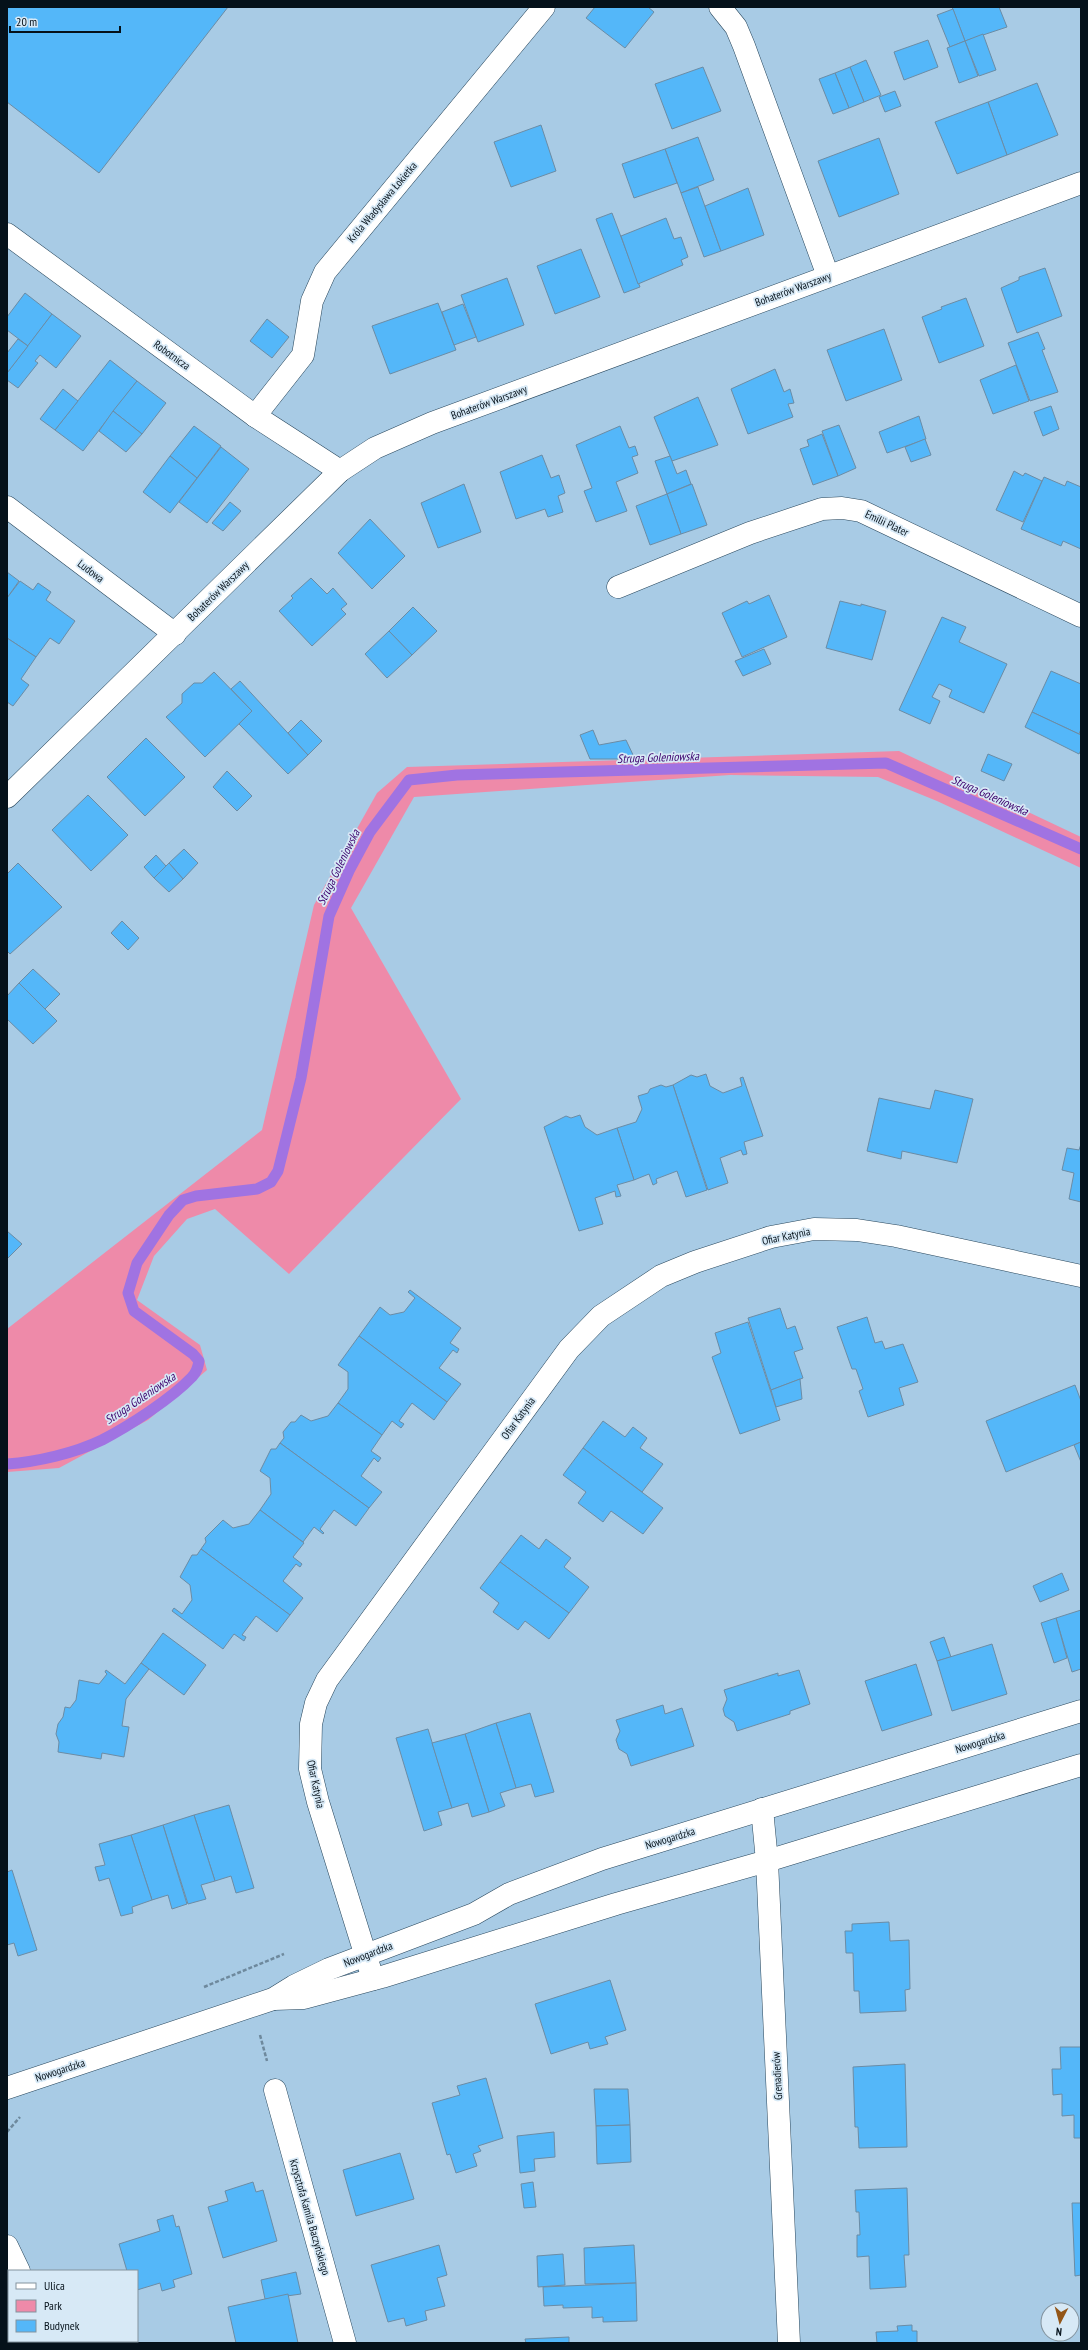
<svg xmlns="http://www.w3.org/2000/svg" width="1088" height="2350" font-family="'PT Sans Narrow',sans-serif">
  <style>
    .green { fill: #ee8aa9 }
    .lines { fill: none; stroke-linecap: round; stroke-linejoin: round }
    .stream { stroke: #a073e2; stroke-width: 11 }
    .building { fill: #54b7f9; stroke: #6b8ca5 }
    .minor-casing { stroke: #28475d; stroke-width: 23 }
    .path { stroke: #6e899d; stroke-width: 2.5; stroke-dasharray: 4 2; stroke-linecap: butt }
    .minor { stroke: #fff; stroke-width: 22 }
    .labels { text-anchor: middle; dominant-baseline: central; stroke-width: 3.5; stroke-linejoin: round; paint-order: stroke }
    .street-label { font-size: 11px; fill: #05111a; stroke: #d7e9f6 }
    .water-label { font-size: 12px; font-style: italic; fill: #3c006c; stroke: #d7e9f6 }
  </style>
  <rect width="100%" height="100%" fill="#a8cbe5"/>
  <!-- green -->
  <path class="green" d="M899 751 1081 837V868L937 801 878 777 730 775 414 797 351 908 461 1099 289 1274 215 1209 187 1219 154 1256 137 1300 200 1345 207 1370 148 1420 59 1468 7 1472V1329L262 1130 314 905 377 793 407 767Z"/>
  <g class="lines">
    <!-- stream -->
    <path class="stream" d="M7 1464C37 1462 75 1453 102 1440 129 1426 171 1399 192 1377 197 1372 198 1367 199 1361L193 1354 134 1311 128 1293 137 1263 169 1215 183 1200 196 1196 257 1189 271 1182 278 1171 301 1078 329 916 349 871 370 832 409 780 457 775 886 763 1081 849"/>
  </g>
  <!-- building -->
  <g class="building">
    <path d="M7 7H228L99 173 7 102Z"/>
    <path d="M595 7H648L654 12 625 48 586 18Z"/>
    <path d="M952 7H999L1007 27 965 41Z"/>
    <path d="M953 9 965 41 950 47 937 15Z"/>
    <path d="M983 34 996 70 979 76 965 41Z"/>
    <path d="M928 40 938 67 904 80 894 52Z"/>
    <path d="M965 41 978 76 959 83 947 48Z"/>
    <path d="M866 60 881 95 864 102 850 67Z"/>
    <path d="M703 67 721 111 672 129 655 84Z"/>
    <path d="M850 67 864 102 849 108 835 73Z"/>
    <path d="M835 73 849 108 833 114 819 79Z"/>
    <path d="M1037 83 1058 135 1007 155 988 102Z"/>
    <path d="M895 91 901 106 885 112 879 97Z"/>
    <path d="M988 102 1007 155 957 174 935 122Z"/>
    <path d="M541 125 556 171 511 187 494 142Z"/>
    <path d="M698 137 714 180 681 193 665 149Z"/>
    <path d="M879 138 899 194 839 217 818 161Z"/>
    <path d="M665 149 677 183 634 198 622 164Z"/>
    <path d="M698 187 721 251 704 257 681 193Z"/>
    <path d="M748 188 764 235 721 251 705 206Z"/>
    <path d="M612 213 640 287 624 293 596 219Z"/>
    <path d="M666 218 674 239 681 237 688 257 681 260 683 265 638 284 621 236Z"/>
    <path d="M581 249 600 297 555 314 537 266Z"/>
    <path d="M1045 268 1062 316 1017 333 1001 288 1019 280V277Z"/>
    <path d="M507 278 524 325 478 342 461 295Z"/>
    <path d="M25 293 52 314 28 346 7 330V317Z"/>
    <path d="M966 298 984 346 939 363 922 317 942 309 941 307Z"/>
    <path d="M438 303 456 350 390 374 372 326Z"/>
    <path d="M463 304 476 337 454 345 442 312Z"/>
    <path d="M52 314 81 336 56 368 40 355 35 361 38 363 18 388 7 380V373Z"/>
    <path d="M267 319 289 337 272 358 250 341Z"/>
    <path d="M884 329 902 380 846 401 827 350Z"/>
    <path d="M1038 332 1045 349 1042 350 1058 392 1030 401 1008 343Z"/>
    <path d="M18 339 28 346 7 373V353Z"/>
    <path d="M110 360 137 381 83 451 55 430Z"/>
    <path d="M1016 365 1029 401 993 414 980 380Z"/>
    <path d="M775 369 784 392 790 389 794 403 788 404 793 417 748 434 731 389Z"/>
    <path d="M137 381 166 403 142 434 113 411Z"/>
    <path d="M63 389 78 401 55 430 40 419Z"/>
    <path d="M698 397 718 445 672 461 654 417Z"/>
    <path d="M1051 406 1059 429 1043 436 1034 412Z"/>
    <path d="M113 411 142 434 126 452 99 431Z"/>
    <path d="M919 416 926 439 887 453 879 432Z"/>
    <path d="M839 425 856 468 838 476 822 431Z"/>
    <path d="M194 426 221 446 197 478 170 456Z"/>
    <path d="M620 426 629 448 635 446 638 455 632 457 638 473 616 482 627 511 596 522 584 491 592 488 576 445Z"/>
    <path d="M822 434 838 476 813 485 800 449 809 446 807 440Z"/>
    <path d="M925 439 931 455 911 462 905 447Z"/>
    <path d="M221 447 249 469 207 523 179 502Z"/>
    <path d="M542 455 551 478 559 475 565 493 558 496 563 512 548 517 545 509 516 519 500 472Z"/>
    <path d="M170 456 197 478 170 513 143 492Z"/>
    <path d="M670 456 677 474 686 470 691 484 667 494 655 461Z"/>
    <path d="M1014 471 1023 476 1025 473 1042 481 1023 522 996 510Z"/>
    <path d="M1044 477 1065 486 1067 481 1081 487V549L1063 541 1061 546 1021 529Z"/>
    <path d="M464 484 481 532 438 548 421 503Z"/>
    <path d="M692 484 707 525 681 534 667 494Z"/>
    <path d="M667 494 681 534 650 545 636 506Z"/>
    <path d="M230 502 241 511 223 531 212 523Z"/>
    <path d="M370 519 405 556 372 589 338 553Z"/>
    <path d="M7 572 19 581 7 598Z"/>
    <path d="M311 578 327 594 333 588 347 604 341 609 346 614 312 646 279 611 293 598 291 596Z"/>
    <path d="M20 581 33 590 38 583 51 592 46 600 75 621 59 644 50 638 36 657 7 638V598Z"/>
    <path d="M769 595 787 637 742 657 722 613 747 601 749 604Z"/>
    <path d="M840 601 861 606V604L886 611 872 660 826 648Z"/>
    <path d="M413 607 437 631 412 655 389 631Z"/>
    <path d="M942 617 966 627 959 642 1007 664 984 713 949 697 952 690 939 684 932 697 940 701 930 724 899 710Z"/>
    <path d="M389 631 412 655 387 678 365 654Z"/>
    <path d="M7 638 36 657 21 679 29 685 13 706 7 702Z"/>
    <path d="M764 649 771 664 743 676 735 661Z"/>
    <path d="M1051 671 1081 684V729L1079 734 1032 712Z"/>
    <path d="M214 672 252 711 205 757 166 717 182 703V694L194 683H202Z"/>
    <path d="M240 681 308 755 288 774 239 724 252 711 231 689Z"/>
    <path d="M1032 712 1081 735V750L1079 754 1025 727Z"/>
    <path d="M301 720 322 741 308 755 288 733Z"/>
    <path d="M593 730 599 745 626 740 635 759H590L580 735Z"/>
    <path d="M146 738 185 777 145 816 107 777Z"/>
    <path d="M988 754 1012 764 1004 781 981 771Z"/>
    <path d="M227 771 252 796 237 811 213 787Z"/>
    <path d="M88 795 128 835 91 871 52 830Z"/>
    <path d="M184 849 198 863 183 879 169 863Z"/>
    <path d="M156 855 166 866 154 878 144 867Z"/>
    <path d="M18 863 62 907 10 954 7 951V874Z"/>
    <path d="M169 863 183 879 169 892 154 878Z"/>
    <path d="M122 921 139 938 128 950 111 933Z"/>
    <path d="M33 969 60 994 45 1009 19 983Z"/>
    <path d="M19 983 57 1021 33 1044 7 1019V996Z"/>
    <path d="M706 1074 710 1086 723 1093 742 1086 740 1078 743 1077 763 1136 744 1142 747 1154 743 1155 741 1150 720 1158 728 1183 708 1190 673 1085 691 1075 697 1077Z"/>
    <path d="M661 1085 666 1087 673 1085 707 1190 686 1197 677 1171 656 1179 657 1183 653 1185 649 1174 634 1180 617 1128 636 1122 642 1109 638 1096 648 1093 650 1089Z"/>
    <path d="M935 1090 973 1099 957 1163 902 1151 901 1159 867 1151 879 1098 930 1109Z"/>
    <path d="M580 1115 585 1127 597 1135 617 1128 634 1180 617 1185 621 1196 616 1197 615 1191 595 1198 603 1224 579 1231 544 1127 566 1116 571 1118Z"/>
    <path d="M1081 1144V1202L1069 1199 1074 1173 1062 1170 1067 1148 1079 1150Z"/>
    <path d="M7 1231 22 1244 7 1259Z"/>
    <path d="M410 1290 461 1328 450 1343 459 1349 457 1353 453 1350 439 1368 461 1384 447 1402 359 1336 380 1307 390 1315 404 1312 415 1298 408 1292Z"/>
    <path d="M780 1308 787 1329 795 1326 803 1349 794 1352 803 1378 771 1390 748 1318Z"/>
    <path d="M867 1317 875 1343 882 1341 885 1349 903 1344 918 1382 899 1388 904 1405 868 1417 859 1391 863 1389 856 1369H852L837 1327Z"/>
    <path d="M748 1322 780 1420 740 1434 712 1357 721 1353 715 1333Z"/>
    <path d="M359 1336 447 1402 434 1420 412 1403 399 1421 404 1424 401 1428 392 1421 382 1435 338 1403 348 1389V1372L338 1365Z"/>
    <path d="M800 1379 802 1399 776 1407 771 1390Z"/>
    <path d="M1075 1385 1081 1401V1442L1006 1472 986 1421Z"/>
    <path d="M338 1403 382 1435 371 1451 381 1458 378 1462 374 1458 361 1476 382 1492 369 1508 280 1443 284 1438 283 1432 291 1422H295L301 1415 311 1421 328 1416Z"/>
    <path d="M603 1421 625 1437 633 1427 647 1438 640 1448 663 1464 642 1492 583 1448Z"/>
    <path d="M1081 1442V1462L1074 1445Z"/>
    <path d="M280 1443 369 1508 356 1526 334 1510 320 1529 324 1533 323 1534 314 1527 303 1542 260 1510 271 1494 270 1478 260 1471 271 1449H276Z"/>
    <path d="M583 1448 663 1508 643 1534 611 1511 603 1522 578 1503 586 1492 563 1475Z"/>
    <path d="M260 1510 304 1543 293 1557 302 1564 300 1567 296 1564 283 1581 303 1598 290 1615 201 1549 206 1542 205 1538 223 1520 233 1528 249 1524Z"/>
    <path d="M521 1535 539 1549 546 1539 571 1558 564 1567 589 1587 569 1613 500 1562Z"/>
    <path d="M201 1549 290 1615 277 1632 256 1616 242 1635 246 1637 244 1641 234 1634 223 1649 172 1611 174 1608 182 1614 192 1600 190 1585 180 1577 192 1555H197Z"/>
    <path d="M500 1562 569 1613 549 1639 525 1621 518 1630 493 1612 499 1603 480 1588Z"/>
    <path d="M1062 1573 1069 1590 1040 1602 1033 1586Z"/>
    <path d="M1081 1610V1669L1072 1672 1056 1618Z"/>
    <path d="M1056 1618 1067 1658 1054 1663 1041 1623Z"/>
    <path d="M163 1633 206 1665 184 1695 141 1663Z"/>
    <path d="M944 1637 951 1657 937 1661 930 1642Z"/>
    <path d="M992 1644 1007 1694 952 1711 937 1661Z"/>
    <path d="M141 1663 149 1669 126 1699 122 1726 129 1727 124 1757 102 1753 101 1759 58 1752 59 1742 56 1734 58 1724 63 1717 65 1707 70 1708 76 1700 79 1680 99 1684 107 1674 105 1672 106 1670 125 1684Z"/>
    <path d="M916 1664 932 1715 882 1731 865 1681Z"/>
    <path d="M799 1670 810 1704 790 1711V1714L737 1731 734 1722 725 1716 723 1709 727 1699 724 1690 778 1673V1676Z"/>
    <path d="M663 1705 665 1714 682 1708 694 1746 631 1766 627 1754 619 1749 616 1740 620 1731 616 1720Z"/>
    <path d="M530 1713 554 1792 535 1797 531 1784 516 1788 496 1723Z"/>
    <path d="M496 1723 516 1788 500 1793 505 1806 489 1812 465 1734Z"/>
    <path d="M428 1729 452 1808 438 1812 442 1825 424 1831 396 1738Z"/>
    <path d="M465 1734 489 1812 472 1817 468 1803 452 1808 432 1743Z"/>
    <path d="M229 1805 254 1888 236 1893 231 1876 215 1881 194 1815Z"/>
    <path d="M194 1815 215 1881 201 1885 206 1899 188 1904 163 1825Z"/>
    <path d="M163 1825 187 1904 172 1909 168 1895 152 1900 131 1835Z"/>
    <path d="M131 1835 152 1900 132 1907 133 1913 121 1916 109 1878 99 1881 95 1867 105 1865 99 1844Z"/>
    <path d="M12 1870 37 1950 18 1956 14 1943 7 1945V1872Z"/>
    <path d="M889 1922 890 1941 909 1940 910 1989 905 1990 906 2011 860 2013 859 1991H854L853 1953H846L845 1931H852V1924Z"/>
    <path d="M610 1980 626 2030 605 2037 608 2044 590 2049 588 2042 551 2054 535 2004Z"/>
    <path d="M1060 2047H1081V2138H1074V2115L1062 2116V2094L1053 2095 1052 2069H1061Z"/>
    <path d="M905 2064 907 2147 859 2148 858 2127H855L853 2067Z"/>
    <path d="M486 2078 503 2138 478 2146 481 2151 473 2154 477 2166 456 2173 450 2154 447 2155 432 2103 460 2095 457 2086Z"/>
    <path d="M594 2089H628L630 2125 596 2126Z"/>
    <path d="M630 2125 631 2162 597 2164 596 2126Z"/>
    <path d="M554 2132 555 2157 534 2159 535 2171 520 2173 517 2136Z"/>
    <path d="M400 2153 414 2199 356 2216 343 2170Z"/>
    <path d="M253 2182 256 2192 263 2190 277 2241 223 2258 208 2207 228 2201 225 2191Z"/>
    <path d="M533 2182 536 2207 524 2208 521 2184Z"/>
    <path d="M907 2188 909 2255H904L906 2287 870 2289 869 2256 857 2257V2235H860L859 2212H856L855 2190Z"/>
    <path d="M1072 2203H1081V2275L1075 2276Z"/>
    <path d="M173 2215 176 2227 179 2226 192 2274 173 2280 175 2287 162 2291 160 2283 137 2290V2271H127L119 2244 160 2231 157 2220Z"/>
    <path d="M439 2245 447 2275 437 2278 445 2306 425 2311 427 2320 406 2326 404 2318 388 2322 371 2265Z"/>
    <path d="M634 2245 636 2283 585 2284 584 2248Z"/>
    <path d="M563 2254 565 2285 538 2287 537 2256Z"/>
    <path d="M296 2272 301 2294 265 2299 261 2280Z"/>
    <path d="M636 2283 637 2321 603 2322V2317L592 2318V2307L563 2308V2305L544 2306 543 2287Z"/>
    <path d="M288 2294 298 2343H236L228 2307Z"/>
    <path d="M912 2325V2331H917V2343H877L876 2332 898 2331 897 2326Z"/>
    <path d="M569 2337V2343H526L525 2339Z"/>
  </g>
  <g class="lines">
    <!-- minor casing -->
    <g class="minor-casing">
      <g id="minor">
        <path d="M720 7 736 27 744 46 828 276"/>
        <path d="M7 234 255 416 340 471"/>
        <path d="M255 416 303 355 312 301 325 272 544 7"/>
        <path d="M7 507 175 634"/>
        <path d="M618 587 750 533 822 509 842 508 861 511 1081 616"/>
        <path d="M7 797 340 471 375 448 432 423 1081 183"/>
        <path d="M762 1809 767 1861 789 2343"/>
        <path d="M373 1979 318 1802 310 1769 311 1724 316 1703 327 1680 569 1349 601 1316 661 1276 695 1262 771 1237 814 1229 857 1230 896 1236 1081 1276"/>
        <path d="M274 1999 304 1998 382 1977 616 1904 767 1861 1081 1765"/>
        <path d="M7 2088 273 1999 294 1986 329 1969 474 1914 509 1894 602 1859 1081 1711"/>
        <path d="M275 2090 345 2343"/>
        <path d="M7 2246 19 2271"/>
        <path d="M58 2341 59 2343"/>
      </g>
    </g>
    <!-- path -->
    <g class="path">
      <path d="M204 1987 284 1954"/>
      <path d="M260 2035 267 2061"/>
      <path d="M7 2132 20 2117"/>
    </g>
    <!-- minor -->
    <use href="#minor" class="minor"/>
  </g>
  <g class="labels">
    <!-- street labels -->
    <g class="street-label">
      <text transform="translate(382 202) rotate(-50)">Króla Władysława Łokietka</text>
      <text transform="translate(793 289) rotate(-20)">Bohaterów Warszawy</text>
      <text transform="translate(172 355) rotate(36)">Robotnicza</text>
      <text transform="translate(489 402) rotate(-20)">Bohaterów Warszawy</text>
      <text transform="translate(887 523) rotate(25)">Emilii Plater</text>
      <text transform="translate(91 571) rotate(37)">Ludowa</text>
      <text transform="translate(218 591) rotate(-44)">Bohaterów Warszawy</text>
      <text transform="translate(786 1236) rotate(-12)">Ofiar Katynia</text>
      <text transform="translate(518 1418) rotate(-54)">Ofiar Katynia</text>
      <text transform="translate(980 1742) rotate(-17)">Nowogardzka</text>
      <text transform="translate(316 1784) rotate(78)">Ofiar Katynia</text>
      <text transform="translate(670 1838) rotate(-17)">Nowogardzka</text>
      <text transform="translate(368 1954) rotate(-21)">Nowogardzka</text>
      <text transform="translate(60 2070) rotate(-18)">Nowogardzka</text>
      <text transform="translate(777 2076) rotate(-93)">Grenadierów</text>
      <text transform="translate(310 2217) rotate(74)">Krzysztofa Kamila Baczyńskiego</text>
    </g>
    <!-- water labels -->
    <g class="water-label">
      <text transform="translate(658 757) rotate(-2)">Struga Goleniowska</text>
      <text transform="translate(990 795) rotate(24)">Struga Goleniowska</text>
      <text transform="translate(338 867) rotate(-64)">Struga Goleniowska</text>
      <text transform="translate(140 1398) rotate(-34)">Struga Goleniowska</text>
    </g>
  </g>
  <!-- border -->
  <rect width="1088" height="2350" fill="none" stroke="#05111a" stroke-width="16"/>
  <!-- legend -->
  <rect x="8" y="2270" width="130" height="72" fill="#d7e9f6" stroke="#83939e"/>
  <rect x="16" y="2283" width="20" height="6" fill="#ffffff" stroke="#83939e"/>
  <text x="44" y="2290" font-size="12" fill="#05111a">Ulica</text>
  <rect x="16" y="2300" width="20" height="12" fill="#ee8aa9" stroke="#83939e"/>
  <text x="44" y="2310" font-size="12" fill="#05111a">Park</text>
  <rect x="16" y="2320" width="20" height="12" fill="#54b7f9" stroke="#83939e"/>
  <text x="44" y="2330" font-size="12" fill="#05111a">Budynek</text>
  <!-- north arrow -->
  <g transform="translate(1060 2322) rotate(186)"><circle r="19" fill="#d7e9f6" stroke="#83939e"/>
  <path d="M0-3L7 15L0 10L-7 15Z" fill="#935618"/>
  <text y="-6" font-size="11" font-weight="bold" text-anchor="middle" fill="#05111a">N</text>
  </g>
  <!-- scale -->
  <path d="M10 26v6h110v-6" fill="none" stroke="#05111a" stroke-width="2"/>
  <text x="16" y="26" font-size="12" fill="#05111a" stroke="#d7e9f6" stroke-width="3" paint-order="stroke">20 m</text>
</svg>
